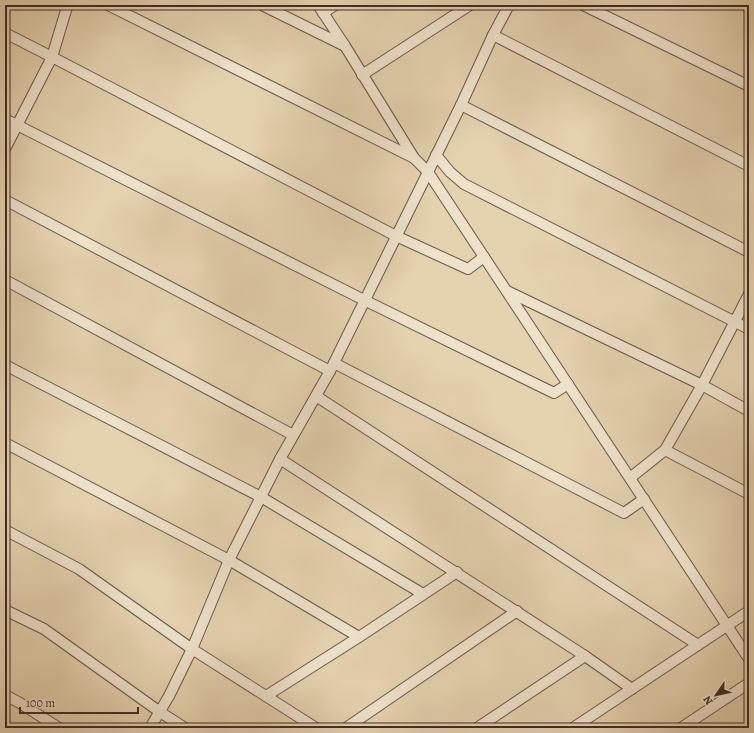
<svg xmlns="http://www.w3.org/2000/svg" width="754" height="733" font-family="Alegreya,serif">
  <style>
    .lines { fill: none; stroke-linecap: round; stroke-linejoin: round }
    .minor-casing { stroke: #695648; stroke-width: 12 }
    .minor { stroke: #eee2cb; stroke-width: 10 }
  </style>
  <rect width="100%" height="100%" fill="#e5d2af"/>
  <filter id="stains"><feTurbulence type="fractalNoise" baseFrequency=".005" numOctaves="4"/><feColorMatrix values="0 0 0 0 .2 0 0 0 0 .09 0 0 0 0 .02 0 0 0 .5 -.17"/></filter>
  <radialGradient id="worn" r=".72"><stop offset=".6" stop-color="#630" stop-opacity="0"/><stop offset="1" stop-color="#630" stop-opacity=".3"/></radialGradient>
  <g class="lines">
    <!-- minor casing -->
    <g class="minor-casing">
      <g id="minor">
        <path d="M108 5 414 158"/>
        <path d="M262 5 345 46"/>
        <path d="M318 5 345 46 414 158 428 172 749 659"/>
        <path d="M583 5 749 86"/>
        <path d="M745 5 749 7"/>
        <path d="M323 13 335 5"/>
        <path d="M5 33 52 57 396 236 468 269 484 257"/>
        <path d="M493 35 749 166"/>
        <path d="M362 75 470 5"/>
        <path d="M461 105 749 252"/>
        <path d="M5 119 364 300 554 393 568 384"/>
        <path d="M5 149 52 57 67 7 70 5"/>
        <path d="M436 155 450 172 464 184 749 329"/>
        <path d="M5 200 330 371"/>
        <path d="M5 280 293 435"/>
        <path d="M507 291 702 385 749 411"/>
        <path d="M334 363 624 513 644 499"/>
        <path d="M5 365 261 497 423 594"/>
        <path d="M316 396 698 645"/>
        <path d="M5 443 229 560 359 637"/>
        <path d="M665 450 749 494"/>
        <path d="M280 459 585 656 632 689"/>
        <path d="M630 478 665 450 702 385 749 294"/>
        <path d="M5 530 79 569 192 649 316 728"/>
        <path d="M5 610 44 629 160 712 185 728"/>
        <path d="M5 695 20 703 59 728"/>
        <path d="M266 696 359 637 457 572"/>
        <path d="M150 728 169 696 192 649 229 560 280 459 330 371 461 105 493 35 509 5"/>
        <path d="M346 728 517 611"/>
        <path d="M477 728 585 656"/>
        <path d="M573 728 749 611"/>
        <path d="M681 728 749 683"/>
      </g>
    </g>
    <!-- minor -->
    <use href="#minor" class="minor"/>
  </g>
  <!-- margin -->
  <rect width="754" height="733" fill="none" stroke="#e5d2af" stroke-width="20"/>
  <rect x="6" y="6" width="742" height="721" fill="none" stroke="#402c25" stroke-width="2"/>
  <rect x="10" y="10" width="734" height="713" fill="none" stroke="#402c25"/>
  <!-- north arrow -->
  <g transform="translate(716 695) rotate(236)" stroke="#eee2cb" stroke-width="3" paint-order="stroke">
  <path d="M0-3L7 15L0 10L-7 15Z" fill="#402c25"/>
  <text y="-6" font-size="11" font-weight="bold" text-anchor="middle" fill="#402c25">N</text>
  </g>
  <!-- scale -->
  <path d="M20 707v6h118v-6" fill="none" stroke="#402c25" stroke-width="2"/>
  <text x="26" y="707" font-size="12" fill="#402c25" stroke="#eee2cb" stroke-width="3" paint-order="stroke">100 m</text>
  <rect width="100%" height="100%" filter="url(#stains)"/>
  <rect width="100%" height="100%" fill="url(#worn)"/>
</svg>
